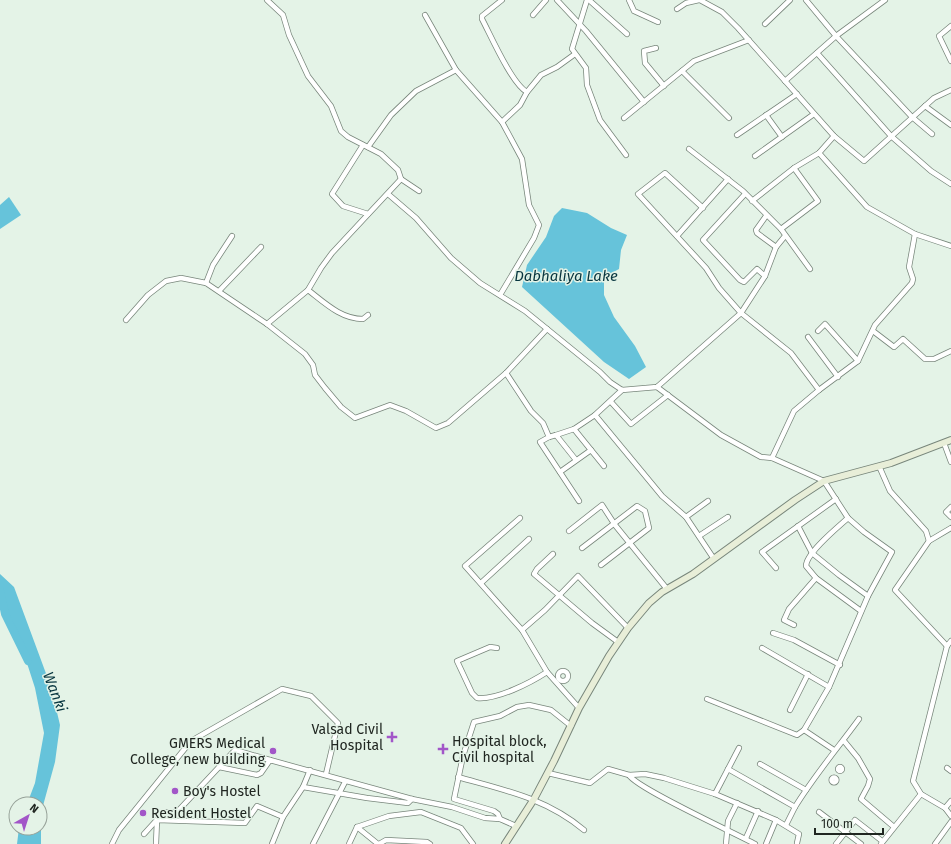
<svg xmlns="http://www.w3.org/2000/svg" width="951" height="844" font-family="'Fira Sans',sans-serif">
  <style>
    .water { fill: #66c3da }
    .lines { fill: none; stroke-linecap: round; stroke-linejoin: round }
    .river { stroke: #66c3da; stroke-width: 8 }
    .street-casing { stroke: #78867b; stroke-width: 6 }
    .secondary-casing { stroke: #78867b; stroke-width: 8 }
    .street { stroke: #fff; stroke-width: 4.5 }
    .secondary { stroke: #e8eed8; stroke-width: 6 }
    .poi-dot { fill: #a256c8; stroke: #e4f3e7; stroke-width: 1.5 }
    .labels { text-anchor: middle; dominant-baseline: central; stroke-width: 3; stroke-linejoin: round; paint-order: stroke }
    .poi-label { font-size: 14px; fill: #202621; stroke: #e4f3e7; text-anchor: start }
    .water-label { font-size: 15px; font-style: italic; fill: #07353f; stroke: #e4f3e7 }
  </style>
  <rect width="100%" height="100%" fill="#e4f3e7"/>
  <!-- water -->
  <g class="water">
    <path d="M9 197 21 215 0 229V205Z"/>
    <path d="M562 208 587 213 611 228 627 235 621 250 619 269 604 277V295L614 317 635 346 646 367 629 379 604 362 522 287 527 265 546 237 554 216Z"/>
    <path d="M0 574 14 587 51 687 60 725 55 762 41 813V844H17L19 828H40V804H27L35 783 44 733 35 688 25 657 16 631 0 602Z"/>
  </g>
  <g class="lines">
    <!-- river -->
    <path class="river" d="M0 590 5 614 28 661"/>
    <!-- street casing -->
    <g class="street-casing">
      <g id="street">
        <path d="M267 0 283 15 289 35 308 76 331 106 341 131 348 137 381 154 398 170 401 179 419 191"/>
        <path d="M502 0 482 16V19C491 36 512 84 527 92"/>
        <path d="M557 0 586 31 644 102"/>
        <path d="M587 0 572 49 586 68 587 85 600 120 626 155"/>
        <path d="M589 0 627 34"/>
        <path d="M629 0 634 11 658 22"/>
        <path d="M700 0 722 12 738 28 834 136 864 161 934 98 951 90"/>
        <path d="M806 0 836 36 912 117 932 134"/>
        <path d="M677 9 686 3 699 0"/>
        <path d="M425 15 456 70 502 122 520 105 527 92 541 75 557 67 575 54"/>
        <path d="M533 15 546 0"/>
        <path d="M765 24 790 0"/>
        <path d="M951 26 939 36 951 61"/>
        <path d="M656 48 644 51 645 63 664 86"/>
        <path d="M817 53 891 136 931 171 951 184"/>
        <path d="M682 71 729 118"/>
        <path d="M785 81 836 36 885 0"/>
        <path d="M925 106 951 125"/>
        <path d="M766 115 782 137"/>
        <path d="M624 118 694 61 749 40"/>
        <path d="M737 135 797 94"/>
        <path d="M363 145 332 194 343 206 368 214"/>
        <path d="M368 147 391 115 416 91 456 70"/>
        <path d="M689 149 743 191 781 229 810 269"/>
        <path d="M819 153 867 207 915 234 951 246"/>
        <path d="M755 156 814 114"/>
        <path d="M388 194 416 218 451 258 480 283 525 311 600 372 610 382 622 390 657 387 741 313 765 276 776 247 785 236"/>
        <path d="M745 194 703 240 740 280 744 282 757 269 765 276"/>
        <path d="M752 201 794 168 819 153 834 136"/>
        <path d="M703 208 665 173 638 194 706 268 719 288 741 313 791 353 819 390"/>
        <path d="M766 216 756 230 757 233 776 247"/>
        <path d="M781 229 818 201 794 168"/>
        <path d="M677 236 728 179"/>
        <path d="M206 283 213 265 232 236"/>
        <path d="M308 290C325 303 341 319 363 319L368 315"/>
        <path d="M219 291 261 247"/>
        <path d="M500 295 534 238 539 225 529 205 522 159 502 122"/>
        <path d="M126 320 148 295 166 281 181 278 206 283 267 324 305 354 313 365 315 375 325 388 341 407 355 418 390 405 406 411 436 428 448 423 506 373 547 329"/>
        <path d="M267 324 308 290 321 268 332 253 401 179"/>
        <path d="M818 331 825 324 858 361"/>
        <path d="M873 331 894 347 903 339 925 359H934L951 351"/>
        <path d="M808 337 838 377"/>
        <path d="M506 373 531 411 543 423 549 437 540 442 579 501"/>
        <path d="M657 387 721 435 761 457 772 458 824 481 848 518 864 532 892 552 868 596 829 687 804 730 797 735 707 699"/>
        <path d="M611 402 631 424 668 395"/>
        <path d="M595 415 622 390"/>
        <path d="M556 435 574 429"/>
        <path d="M549 437 556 435 576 460"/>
        <path d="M944 443 951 462"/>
        <path d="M591 450 574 429 595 415 662 496 686 517 714 559"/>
        <path d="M772 458 794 411 819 390 858 361 875 325 912 283 913 279 909 267 915 234"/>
        <path d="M879 466 890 491 926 531 929 541"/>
        <path d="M560 472 591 450 604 466"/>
        <path d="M951 507 946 512 951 517"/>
        <path d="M686 517 708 501"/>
        <path d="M520 518 465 566 522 630 547 672 579 708"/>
        <path d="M848 518C838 527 806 553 806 566L816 578 861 611"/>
        <path d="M798 526 812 553 839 575 868 596"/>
        <path d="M569 531 602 505 615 525 667 589"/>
        <path d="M699 536 728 517"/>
        <path d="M582 548 637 506 645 511 649 528 601 565"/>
        <path d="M553 554 537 569 534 574 592 623 618 642"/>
        <path d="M776 568 762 552 836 499"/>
        <path d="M481 583 529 539"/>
        <path d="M794 625 784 620 789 609 816 578"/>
        <path d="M522 630 545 610 578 576 628 628"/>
        <path d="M773 633 794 640 840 665"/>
        <path d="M951 641 947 646 913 781 921 794 945 808 951 816"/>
        <path d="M947 646 895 590 929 541 951 528"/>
        <path d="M497 648 490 647 457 661 472 693 477 698C497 700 530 683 547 672"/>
        <path d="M762 648 829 687"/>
        <circle cx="563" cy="676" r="5"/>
        <path d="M790 710 808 674"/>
        <path d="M804 730 834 750"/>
        <path d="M844 741 858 758 870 779 868 786 861 799 894 827"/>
        <path d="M760 764 806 790"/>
        <circle cx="840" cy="769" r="2"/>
        <path d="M219 767 257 775 261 773 270 760 412 799 452 807 485 818 500 819 516 826"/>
        <path d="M947 768 951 771"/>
        <path d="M728 769 795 807C814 776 837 749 859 719"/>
        <path d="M548 773 590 783 608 769 629 775 645 774 664 778 715 794 776 820 766 844"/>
        <path d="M629 775C636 788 735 833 755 844"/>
        <path d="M458 777C504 790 546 798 584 830"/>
        <circle cx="834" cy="780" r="2.5"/>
        <path d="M303 787 367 798 408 803 412 799"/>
        <path d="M715 794 739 748"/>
        <path d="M945 808 951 801"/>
        <path d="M819 812 861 844"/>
        <path d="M500 819 498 814 494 811 454 799 463 756 474 722 500 716 517 707 529 705 551 710 571 726"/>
        <path d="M776 820 799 834 797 843"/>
        <path d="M786 825 795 807"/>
        <path d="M357 827 378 844"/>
        <path d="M144 834 164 812H177L235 750 270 760"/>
        <path d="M746 838 758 811"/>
        <path d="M112 844 119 830 191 741 282 689 311 696 338 723 326 774"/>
        <path d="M156 844 157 820 245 823 257 806 283 817"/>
        <path d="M272 844 283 817 303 787 310 770"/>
        <path d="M313 844 345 782"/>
        <path d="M349 844 357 827 389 816 421 812 461 828 473 844"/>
        <path d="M379 844 386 840 427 842 430 844"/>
        <path d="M726 844 728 821 737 803"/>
        <path d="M836 844 855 820 882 841"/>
        <path d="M881 844 921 794"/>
        <path d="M935 844 951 822"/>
      </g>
    </g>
    <!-- secondary casing -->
    <g class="secondary-casing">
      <path id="secondary" d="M505 844 534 799 554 761 579 708 609 656 628 628 649 603 662 592 693 574 795 500 824 481 891 463 951 440"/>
    </g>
    <!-- street -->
    <use href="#street" class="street"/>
    <!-- secondary -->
    <use href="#secondary" class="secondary"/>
  </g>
  <!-- markers -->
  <g class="poi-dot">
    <path d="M390 731h4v4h4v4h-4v4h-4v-4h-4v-4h4z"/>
    <path d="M441 743h4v4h4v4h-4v4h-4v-4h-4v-4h4z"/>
    <circle cx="273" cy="751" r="4"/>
    <circle cx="175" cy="791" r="4"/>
    <circle cx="143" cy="813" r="4"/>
  </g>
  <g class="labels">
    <!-- poi labels -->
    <g class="poi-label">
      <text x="383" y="729" text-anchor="end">Valsad Civil<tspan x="383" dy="16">Hospital</tspan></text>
      <text x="452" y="741">Hospital block,<tspan x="452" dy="16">Civil hospital</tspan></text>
      <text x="265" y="743" text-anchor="end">GMERS Medical<tspan x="265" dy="16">College, new building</tspan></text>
      <text x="183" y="791">Boy's Hostel</text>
      <text x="151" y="813">Resident Hostel</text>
    </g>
    <!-- water labels -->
    <g class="water-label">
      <text x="566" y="276">Dabhaliya Lake</text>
      <text transform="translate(55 692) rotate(69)">Wanki</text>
    </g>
  </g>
  <!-- north arrow -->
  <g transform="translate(28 816) rotate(39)"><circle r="19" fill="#e4f3e7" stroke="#96a198"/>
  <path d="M0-3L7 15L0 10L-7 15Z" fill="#a256c8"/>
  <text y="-6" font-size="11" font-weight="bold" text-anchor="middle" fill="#202621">N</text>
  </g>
  <!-- scale -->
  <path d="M815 828v6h68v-6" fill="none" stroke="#202621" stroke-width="2"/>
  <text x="821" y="828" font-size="12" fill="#202621" stroke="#e4f3e7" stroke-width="3" paint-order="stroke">100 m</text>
</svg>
